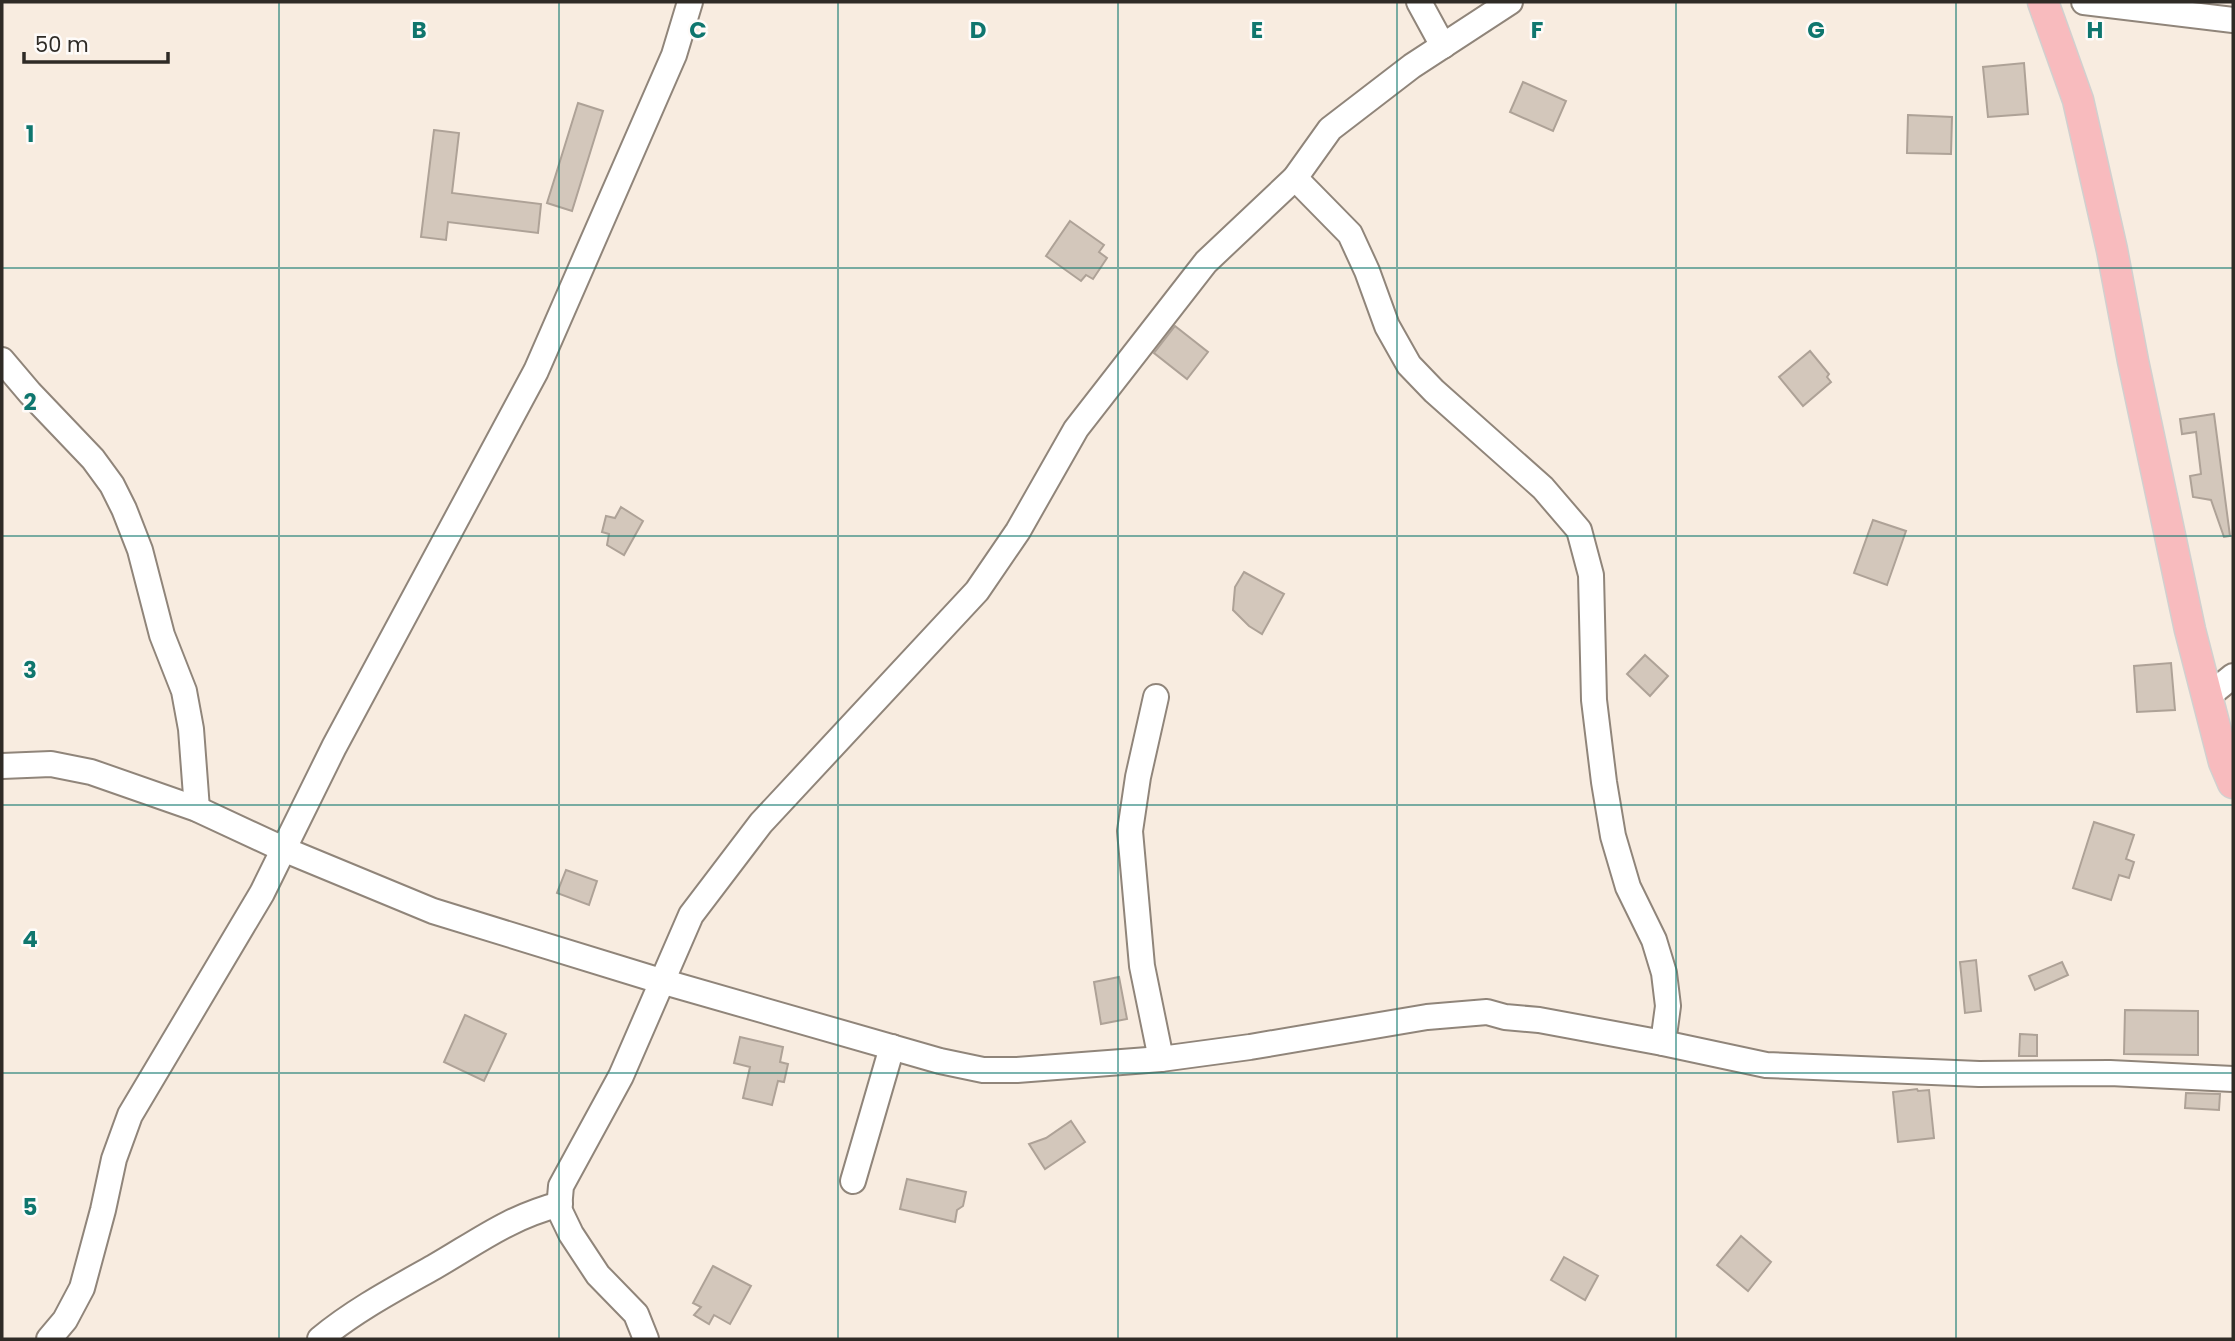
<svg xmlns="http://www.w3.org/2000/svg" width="2235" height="1341" font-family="Poppins,sans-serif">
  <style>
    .building { fill: #d3c7bb; stroke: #aea297; stroke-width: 2 }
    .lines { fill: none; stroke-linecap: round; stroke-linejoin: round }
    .minor-casing { stroke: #90857a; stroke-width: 28 }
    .major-casing { stroke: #d1d0cf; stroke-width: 33 }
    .minor { stroke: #fff; stroke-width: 24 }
    .major { stroke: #f8bbbe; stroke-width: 30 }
    .grid { fill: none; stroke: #0f766e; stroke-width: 2; stroke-opacity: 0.55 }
    .grid-label { font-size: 23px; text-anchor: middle; font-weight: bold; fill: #0f766e; stroke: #fefbf9; stroke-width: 5; stroke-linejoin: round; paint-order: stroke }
  </style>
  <rect width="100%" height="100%" fill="#f8ece0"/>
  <!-- building -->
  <g class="building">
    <path d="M2024 63 2028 114 1988 117 1983 67Z"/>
    <path d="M1523 82 1566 101 1553 131 1510 112Z"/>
    <path d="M578 103 603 111 572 211 547 203Z"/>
    <path d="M1908 115 1952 117 1951 154 1907 153Z"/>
    <path d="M434 130 459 133 452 193 541 204 538 233 448 222 446 240 421 237Z"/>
    <path d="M1070 221 1104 245 1099 252 1107 258 1093 279 1086 275 1081 281 1046 256Z"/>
    <path d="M1175 326 1208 352 1187 379 1154 353Z"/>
    <path d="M1810 351 1829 374 1827 377 1831 382 1803 406 1779 377Z"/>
    <path d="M2214 414 2230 536 2224 537 2211 500 2193 497 2190 476 2201 474 2196 432 2182 434 2180 419Z"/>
    <path d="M621 507 643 521 624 555 607 545 609 534 602 532 606 516 615 518Z"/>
    <path d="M1873 520 1906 531 1887 585 1854 573Z"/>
    <path d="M1244 572 1284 594 1262 634 1249 626 1233 610 1235 587Z"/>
    <path d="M1645 655 1668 676 1650 696 1627 674Z"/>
    <path d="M2171 663 2175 710 2137 712 2134 666Z"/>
    <path d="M2094 822 2134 835 2126 859 2134 862 2129 878 2119 875 2111 900 2073 888Z"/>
    <path d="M566 870 597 881 589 905 557 893Z"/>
    <path d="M1976 960 1981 1011 1965 1013 1960 962Z"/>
    <path d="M2062 962 2068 975 2035 990 2029 976Z"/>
    <path d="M1119 977 1127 1019 1101 1024 1094 982Z"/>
    <path d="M2125 1010 2198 1011V1055L2124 1054Z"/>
    <path d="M465 1015 506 1034 484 1081 444 1062Z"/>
    <path d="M2020 1034 2037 1035V1056H2019Z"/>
    <path d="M740 1037 783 1047 780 1062 788 1064 784 1082 778 1081 772 1105 743 1098 750 1067 734 1063Z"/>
    <path d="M1917 1089 1918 1091 1929 1090 1934 1138 1898 1142 1893 1092Z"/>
    <path d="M2186 1093 2220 1094 2219 1110 2185 1108Z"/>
    <path d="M1071 1121 1085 1142 1045 1169 1029 1144 1046 1138Z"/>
    <path d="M907 1179 966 1192 963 1206 957 1210 955 1222 900 1209Z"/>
    <path d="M1741 1236 1771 1262 1748 1291 1717 1265Z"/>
    <path d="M1564 1257 1598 1276 1585 1300 1551 1280Z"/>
    <path d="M713 1266 751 1286 730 1324 714 1315 709 1324 694 1315 701 1307 693 1303Z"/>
  </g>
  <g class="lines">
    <!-- minor casing -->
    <g class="minor-casing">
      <g id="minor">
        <path d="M1419 2 1443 46"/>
        <path d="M2084 2 2233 20"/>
        <path d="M1295 178 1350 234 1367 271 1387 326 1409 365 1434 391 1543 488 1579 530 1591 575 1594 700 1604 782 1613 836 1628 887 1654 940 1664 973 1668 1006 1663 1043"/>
        <path d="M2 360 30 393 93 459 112 485 124 509 140 550 162 635 184 691 191 729 197 809"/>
        <path d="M1156 697 1138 777 1130 831 1142 966 1161 1059"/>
        <path d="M2207 697 2233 676"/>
        <path d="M2 766 51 764 91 772 197 809 283 849 433 911 654 979 940 1061 983 1070H1017L1161 1059 1250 1047 1427 1017 1487 1012 1505 1017 1539 1020 1663 1043 1766 1065 1979 1074 2110 1073 2233 1079"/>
        <path d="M853 1181 892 1047"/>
        <path d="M49 1339 65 1320 82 1288 103 1210 114 1159 130 1115 262 893 334 747 536 371 674 55 690 2"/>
        <path d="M320 1339C355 1310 395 1289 434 1267 479 1241 508 1218 560 1204"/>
        <path d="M646 1339 636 1314 598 1275 571 1234 559 1209 561 1186 621 1076 691 915 761 823 977 591 1018 531 1076 429 1206 262 1295 178 1330 129 1412 66 1510 2"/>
      </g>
    </g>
    <!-- major casing -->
    <g class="major-casing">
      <path id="major" d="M2043 2 2078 100 2112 250 2133 361 2190 630 2224 762 2233 783"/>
    </g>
    <!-- minor -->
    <use href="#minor" class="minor"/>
    <!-- major -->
    <use href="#major" class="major"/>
  </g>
  <!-- grid -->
  <path class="grid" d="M279 2V1339M559 2V1339M838 2V1339M1118 2V1339M1397 2V1339M1676 2V1339M1956 2V1339M2 268H2233M2 536H2233M2 805H2233M2 1073H2233"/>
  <g class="grid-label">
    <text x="419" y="38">B</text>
    <text x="698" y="38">C</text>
    <text x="978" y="38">D</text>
    <text x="1257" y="38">E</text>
    <text x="1537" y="38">F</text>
    <text x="1816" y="38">G</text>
    <text x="2095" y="38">H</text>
    <text x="30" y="142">1</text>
    <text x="30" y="410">2</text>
    <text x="30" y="678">3</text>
    <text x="30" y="947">4</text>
    <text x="30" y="1215">5</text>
  </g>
  <!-- border -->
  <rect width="2235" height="1341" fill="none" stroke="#2f2b26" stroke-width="7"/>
  <!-- scale -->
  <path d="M24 52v10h144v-10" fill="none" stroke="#2f2b26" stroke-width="3.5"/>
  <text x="35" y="52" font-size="21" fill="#2f2b26" stroke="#fefbf9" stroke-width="5" paint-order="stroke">50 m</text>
</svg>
